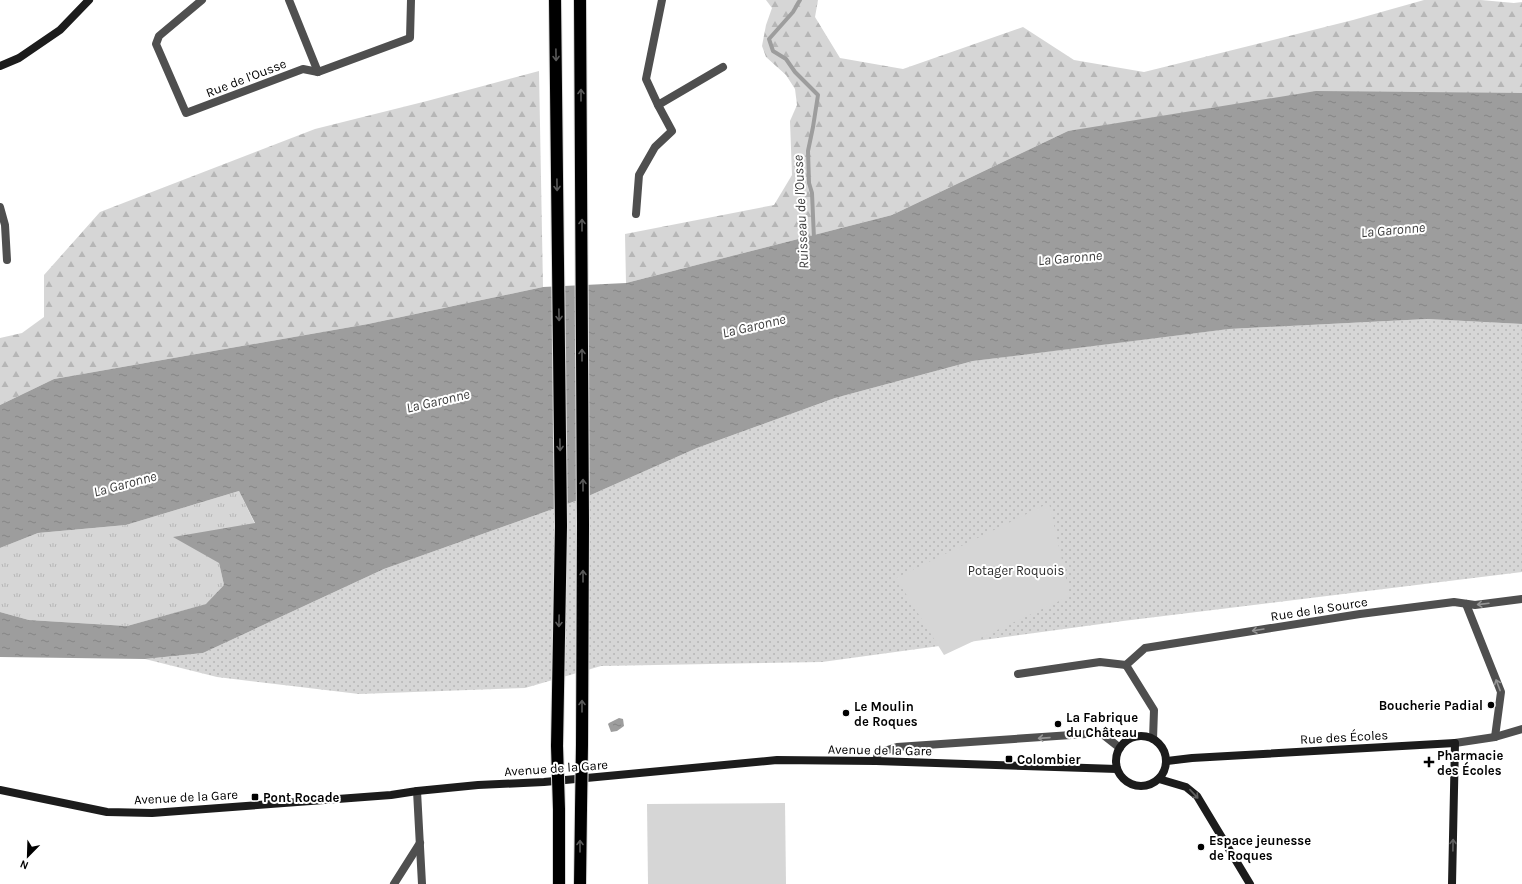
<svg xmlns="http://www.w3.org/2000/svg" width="1522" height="884" font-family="Karla,sans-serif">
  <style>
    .grass { fill: url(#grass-tufts) }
    .forest { fill: url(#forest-firs) }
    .park { fill: url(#park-dots) }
    .garden { fill: #d6d6d6 }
    .water { fill: url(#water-ripples) }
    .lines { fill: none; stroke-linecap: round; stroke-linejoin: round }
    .stream { stroke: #9d9d9d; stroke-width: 4 }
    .highway-casing { stroke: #dbdbdb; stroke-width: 14 }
    .street { stroke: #4f4f4f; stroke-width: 8 }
    .secondary { stroke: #1c1c1c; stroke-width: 8 }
    .highway { stroke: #000; stroke-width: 12 }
    .highway-bridge-casing { stroke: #dbdbdb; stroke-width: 14; stroke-linecap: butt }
    .highway-bridge { stroke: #000; stroke-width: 12 }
    .oneway { stroke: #595959 }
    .oneway2 { stroke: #959595 }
    .oneway3 { stroke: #606060 }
    .poi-dot { fill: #000; stroke: #fff; stroke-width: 1.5 }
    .labels { text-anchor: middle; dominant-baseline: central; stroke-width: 4; stroke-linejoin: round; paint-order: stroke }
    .street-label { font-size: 13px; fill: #000; stroke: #fff }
    .park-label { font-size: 13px; fill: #2d2d2d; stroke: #fff }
    .poi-label { font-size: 13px; font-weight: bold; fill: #000; stroke: #fff; text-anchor: start }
    .water-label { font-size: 14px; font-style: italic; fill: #3e3e3e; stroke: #fff }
  </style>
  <defs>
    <pattern id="grass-tufts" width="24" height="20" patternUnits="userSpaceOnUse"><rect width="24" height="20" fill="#d6d6d6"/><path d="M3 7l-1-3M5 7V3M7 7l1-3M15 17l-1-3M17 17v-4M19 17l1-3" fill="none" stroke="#b6b6b6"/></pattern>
    <pattern id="forest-firs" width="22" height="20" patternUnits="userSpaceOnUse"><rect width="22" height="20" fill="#d6d6d6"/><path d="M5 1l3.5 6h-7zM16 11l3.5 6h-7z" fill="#b6b6b6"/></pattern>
    <pattern id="park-dots" width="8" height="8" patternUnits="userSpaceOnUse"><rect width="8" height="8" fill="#d6d6d6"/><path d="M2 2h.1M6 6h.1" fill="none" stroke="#b6b6b6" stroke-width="1.8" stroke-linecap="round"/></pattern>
    <pattern id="water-ripples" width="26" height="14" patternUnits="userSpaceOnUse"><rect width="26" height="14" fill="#9d9d9d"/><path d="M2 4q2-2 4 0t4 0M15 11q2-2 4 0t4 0" fill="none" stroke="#858585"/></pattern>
  </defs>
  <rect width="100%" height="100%" fill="#fff"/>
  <!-- grass -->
  <path class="grass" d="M239 491 255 524 219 563 224 585 207 604 127 626 29 620 0 612V548L38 533 126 525Z"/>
  <!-- forest -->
  <g class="forest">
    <path d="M766 0H818L815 17 840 58 903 69 1023 27 1074 60 1144 72 1353 20 1424 0H1481L1514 3 1522 2V93H1480L1068 131 892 215 626 283 625 234 774 205 792 175 790 121 797 105 795 89 786 75 766 57 762 46 766 25 772 8Z"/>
    <path d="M539 71 543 287 368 324 54 379 0 405V338L22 333 44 317V275L100 212 315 129 427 101Z"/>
  </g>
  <!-- park -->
  <path class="park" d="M1427 319 1522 324V572L1123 621 822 662 601 666 525 688 359 694 217 677 145 659 203 653 384 569 584 498 697 448 835 398 973 361 1228 329Z"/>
  <!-- garden -->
  <g class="garden">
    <path d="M1049 503 1070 596 944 655 896 578Z"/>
    <path d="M785 803 786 884H648L647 804Z"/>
  </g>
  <!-- water -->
  <g class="water">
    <path d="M1316 91 1522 93V324L1427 319 1229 329 973 361 835 398 697 448 584 498 384 569 203 653 145 659 0 657V612L29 620 127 626 206 604 224 585 219 563 173 537 255 523 239 491 126 525 38 533 0 548V405L54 379 368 324 543 287 626 283 892 215 1068 131Z"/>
    <path d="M619 718 623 719 624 726 617 731 611 732 608 724 609 723Z"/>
  </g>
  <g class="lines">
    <!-- stream -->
    <path class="stream" d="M800 0 793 12 769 39 773 51 786 59 795 72 818 95 813 127 808 151 809 183 812 193 814 239"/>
    <!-- highway casing -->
    <g class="highway-casing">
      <g id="highway">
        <path d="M555 0 561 526 557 746"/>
        <path d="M580 0 583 524 582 745"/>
        <path d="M559 884V809"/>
        <path d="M580 884 581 809"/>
      </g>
    </g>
    <!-- street -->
    <g class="street">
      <path d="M202 0 159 36 156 44 186 113 303 69 318 72 410 38 411 0"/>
      <path d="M289 0 318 72"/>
      <path d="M658 105 723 67"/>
      <path d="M0 207 5 225 7 260"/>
      <path d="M636 214 639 175 655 147 672 131 658 105 646 79 662 0"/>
      <path d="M1466 604 1501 692 1495 737"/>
      <path d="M1126 665 1145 648 1360 614 1454 602 1475 605 1522 599"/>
      <path d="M1126 665 1154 710 1153 739"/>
      <path d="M1018 674 1100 662 1126 665"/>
      <path d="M1455 743 1495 737 1522 729"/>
      <path d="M876 761 878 753 897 747 1101 733 1120 748"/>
      <path d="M417 791 422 884"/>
      <path d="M394 884 420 843"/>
    </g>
    <!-- secondary -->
    <g class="secondary">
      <path d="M0 66 19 58 60 30 89 0"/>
      <circle cx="1141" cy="761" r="25"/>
      <path d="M1167 761 1192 758 1455 743 1452 884"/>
      <path d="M1159 779 1186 787 1197 796 1250 884"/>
      <path d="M0 790 107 812 152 813 391 795 417 791 478 785 544 782 777 760 876 761 1117 769"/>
    </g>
    <!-- highway -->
    <use href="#highway" class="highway"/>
    <!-- highway-bridge casing -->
    <g class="highway-bridge-casing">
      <g id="highway-bridge">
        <path d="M557 746 559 809"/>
        <path d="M581 809 582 745"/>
      </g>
    </g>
    <!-- highway-bridge -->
    <use href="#highway-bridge" class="highway-bridge"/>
  </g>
  <!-- one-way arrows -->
  <defs><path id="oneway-shaft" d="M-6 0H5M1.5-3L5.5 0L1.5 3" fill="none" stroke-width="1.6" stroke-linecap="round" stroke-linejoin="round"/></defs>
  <g class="oneway">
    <use href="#oneway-shaft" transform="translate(556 55) rotate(89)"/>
    <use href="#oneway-shaft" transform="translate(581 95) rotate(-90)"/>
    <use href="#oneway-shaft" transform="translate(557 185) rotate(89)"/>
    <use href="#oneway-shaft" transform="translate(582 225) rotate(-90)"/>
    <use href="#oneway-shaft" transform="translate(559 315) rotate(89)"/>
    <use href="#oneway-shaft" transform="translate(582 355) rotate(-90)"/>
    <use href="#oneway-shaft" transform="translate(560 445) rotate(89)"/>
    <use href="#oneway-shaft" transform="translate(583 485) rotate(-90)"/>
    <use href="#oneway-shaft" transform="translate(583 576) rotate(-90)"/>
    <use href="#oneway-shaft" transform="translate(559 621) rotate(91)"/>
    <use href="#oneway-shaft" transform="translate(582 706) rotate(-90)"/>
    <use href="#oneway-shaft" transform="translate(580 846) rotate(-90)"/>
  </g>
  <g class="oneway2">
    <use href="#oneway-shaft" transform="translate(1483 604) rotate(173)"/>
    <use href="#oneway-shaft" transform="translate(1258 630) rotate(171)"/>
    <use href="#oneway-shaft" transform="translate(1498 685) rotate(-111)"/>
    <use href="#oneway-shaft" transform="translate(1044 738) rotate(176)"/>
  </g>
  <g class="oneway3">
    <use href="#oneway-shaft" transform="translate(1194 794) rotate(47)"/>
    <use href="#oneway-shaft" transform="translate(1453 845) rotate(-89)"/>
  </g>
  <!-- markers -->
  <g class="poi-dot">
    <circle cx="1491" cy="705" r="4"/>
    <circle cx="846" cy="713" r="4"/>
    <circle cx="1058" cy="724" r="4"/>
    <rect x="1005" y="755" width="8" height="8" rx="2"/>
    <path d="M1427 756h4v4h4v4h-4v4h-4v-4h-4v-4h4z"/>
    <rect x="251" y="793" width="8" height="8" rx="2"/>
    <circle cx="1201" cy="847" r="4"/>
  </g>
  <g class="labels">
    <!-- street labels -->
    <g class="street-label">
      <text transform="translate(246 78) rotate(-21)">Rue de l'Ousse</text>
      <text transform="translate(1319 609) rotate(-9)">Rue de la Source</text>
      <text transform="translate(1344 737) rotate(-3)">Rue des Écoles</text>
      <text transform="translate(880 750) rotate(1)">Avenue de la Gare</text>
      <text transform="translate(556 768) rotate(-4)">Avenue de la Gare</text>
      <text transform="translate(186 797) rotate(-3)">Avenue de la Gare</text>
    </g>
    <!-- park labels -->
    <g class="park-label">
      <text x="1016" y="570">Potager Roquois</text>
    </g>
    <!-- poi labels -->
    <g class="poi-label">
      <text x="1483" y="705" text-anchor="end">Boucherie Padial</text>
      <text x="854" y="706">Le Moulin<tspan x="854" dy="15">de Roques</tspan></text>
      <text x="1066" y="717">La Fabrique<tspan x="1066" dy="15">du Château</tspan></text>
      <text x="1437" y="755">Pharmacie<tspan x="1437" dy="15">des Écoles</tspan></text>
      <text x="1017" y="759">Colombier</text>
      <text x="263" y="797">Pont Rocade</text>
      <text x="1209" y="840">Espace jeunesse<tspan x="1209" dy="15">de Roques</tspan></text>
    </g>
    <!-- water labels -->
    <g class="water-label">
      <text transform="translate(801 212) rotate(-93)">Ruisseau de l'Ousse</text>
      <text transform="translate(1393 230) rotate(-5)">La Garonne</text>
      <text transform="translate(1070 258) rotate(-5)">La Garonne</text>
      <text transform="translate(754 326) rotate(-13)">La Garonne</text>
      <text transform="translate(438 401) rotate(-13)">La Garonne</text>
      <text transform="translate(125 484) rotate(-15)">La Garonne</text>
    </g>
  </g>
  <!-- north arrow -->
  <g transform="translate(28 856) rotate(203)" stroke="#ffffff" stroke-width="3" paint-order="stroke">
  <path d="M0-3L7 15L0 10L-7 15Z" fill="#000000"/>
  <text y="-6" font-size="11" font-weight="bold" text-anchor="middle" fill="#000000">N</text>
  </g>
</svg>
